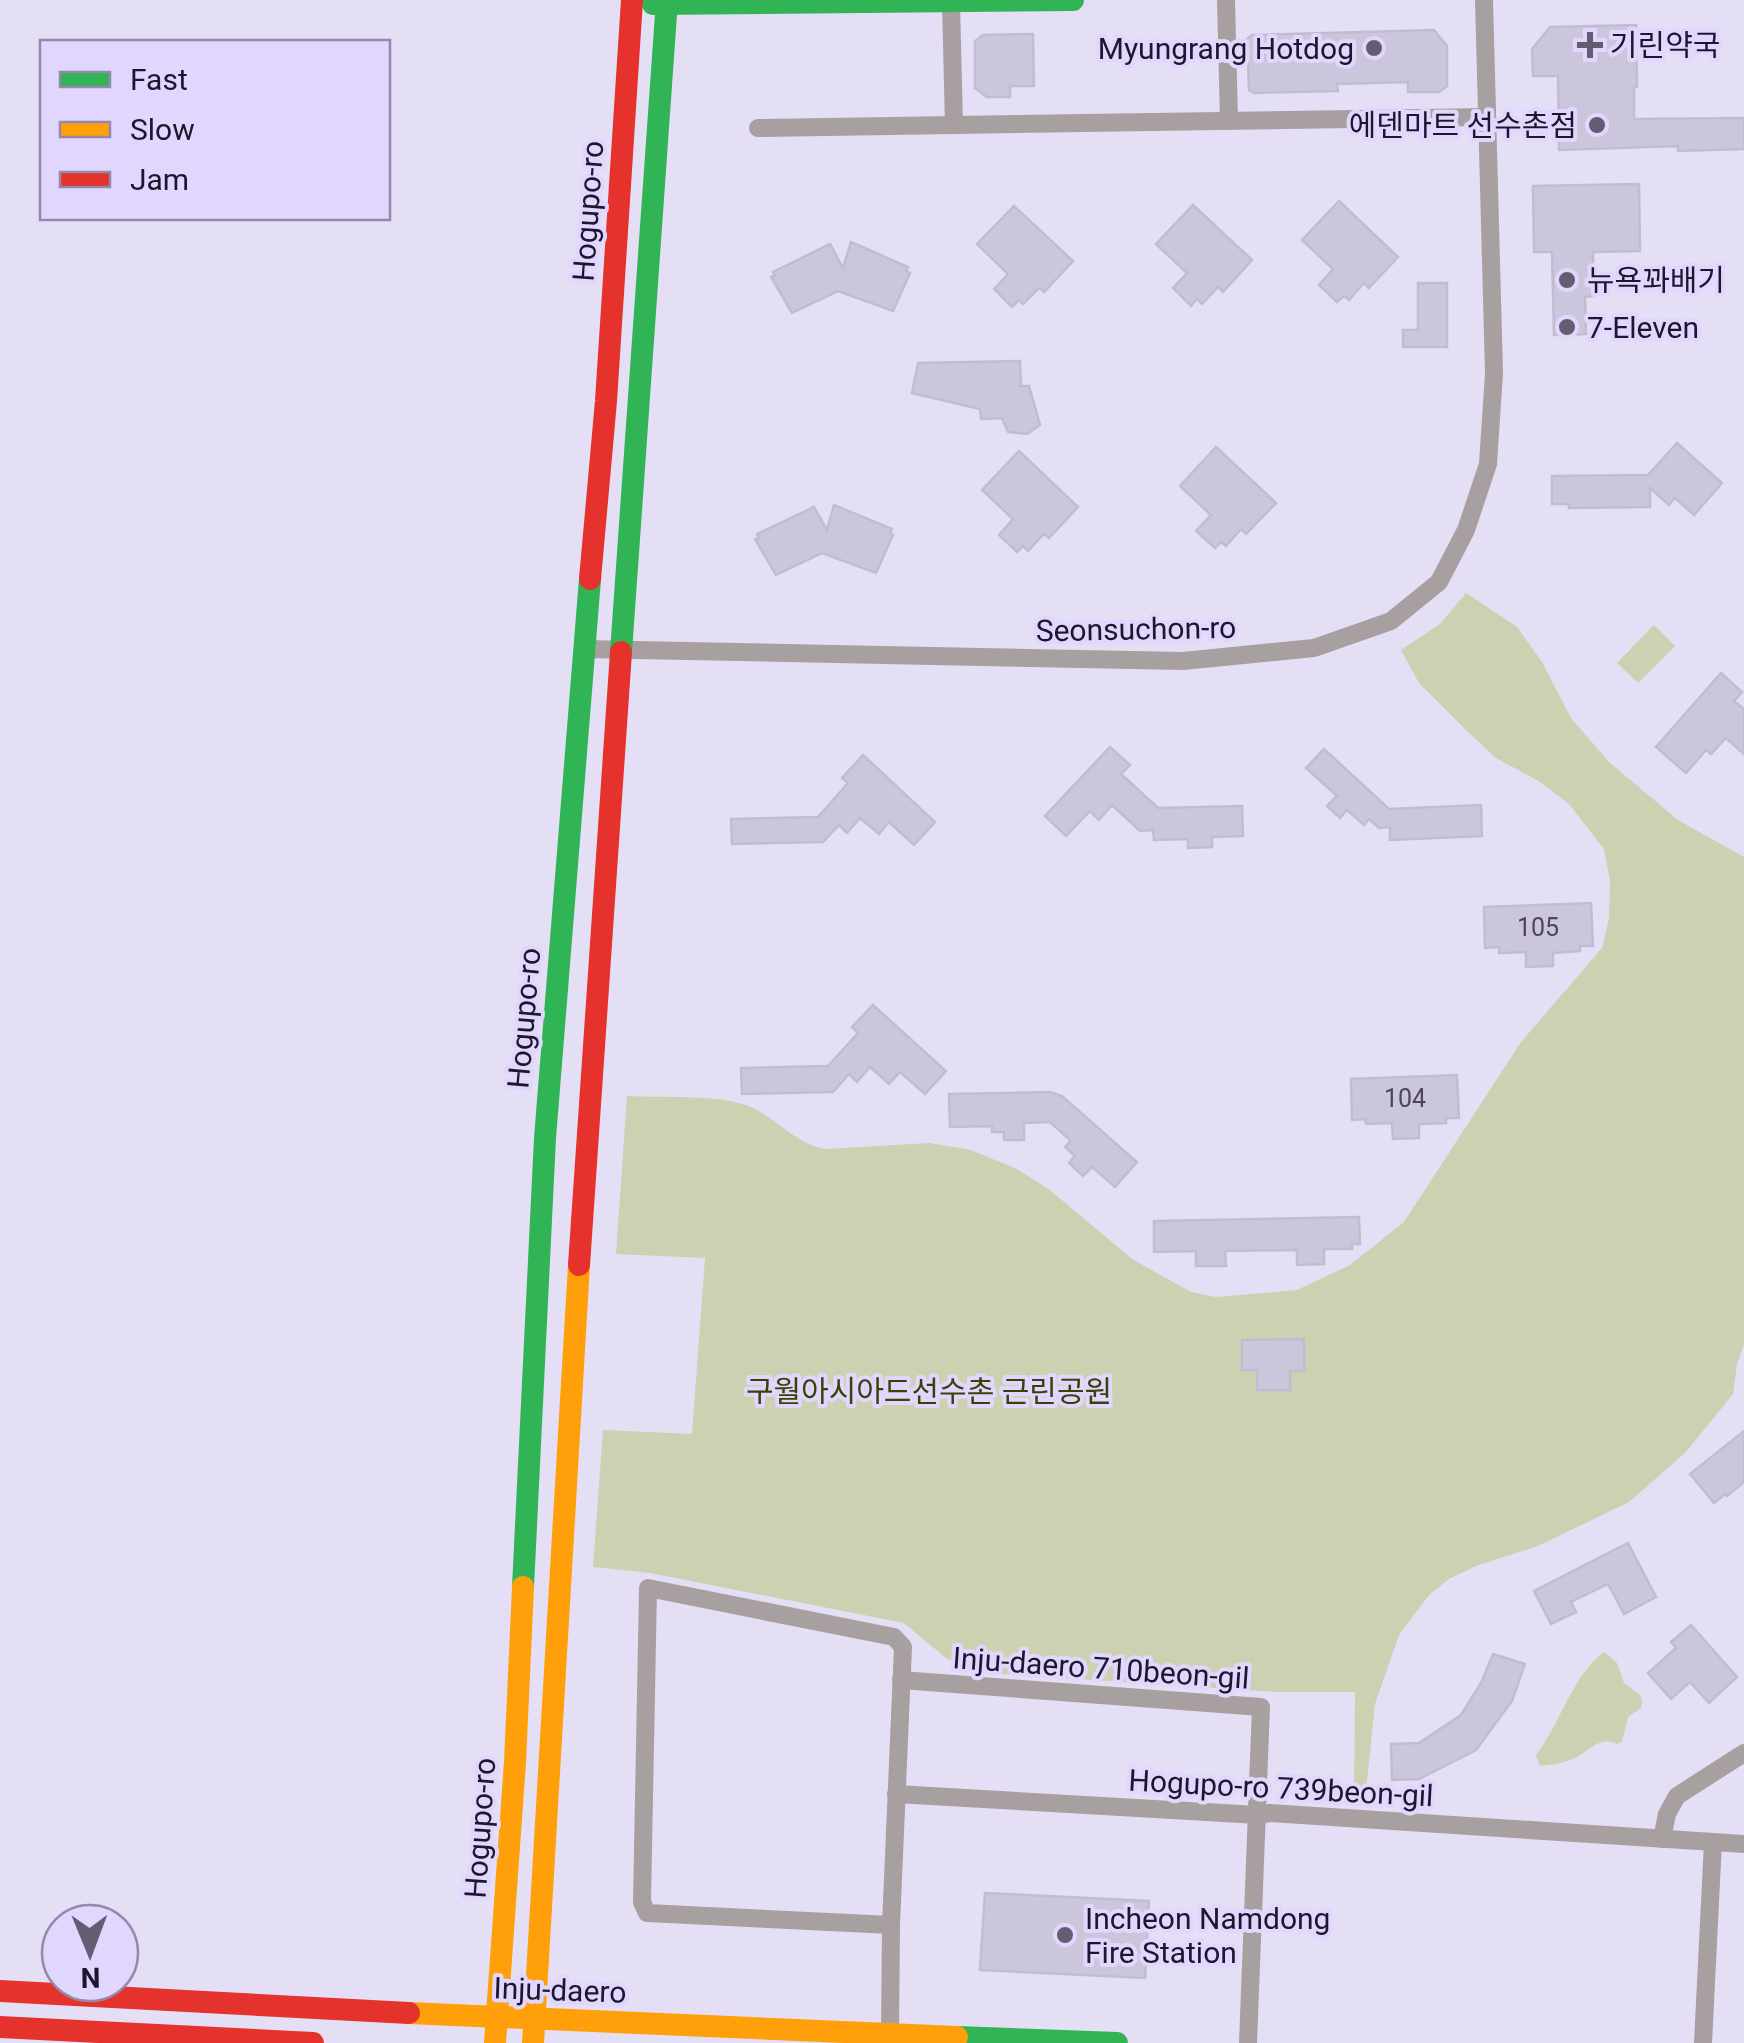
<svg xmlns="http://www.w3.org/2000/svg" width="1744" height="2043" font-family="Roboto,'Noto Sans KR',sans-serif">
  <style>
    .green { fill: #ccd1b2 }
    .building { fill: #ccc6dc; stroke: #c2bcd2; stroke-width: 2.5 }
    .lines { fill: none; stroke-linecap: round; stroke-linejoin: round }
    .street { stroke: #a89fa1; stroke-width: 18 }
    .fast { stroke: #30b455; stroke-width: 22 }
    .slow { stroke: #ff9f0a; stroke-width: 22 }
    .jam { stroke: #e5322d; stroke-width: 22 }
    .poi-dot { fill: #645c73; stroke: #e1d6fe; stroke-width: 4 }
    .labels { text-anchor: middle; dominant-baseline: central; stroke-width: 8; stroke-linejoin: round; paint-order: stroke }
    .number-label { font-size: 25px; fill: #4c455c }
    .poi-label { font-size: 30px; fill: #1e162d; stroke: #e1d6fe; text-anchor: start }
    .street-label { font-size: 30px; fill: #1e162d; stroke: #e1d6fe }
    .park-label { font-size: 30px; fill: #394105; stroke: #e1d6fe }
  </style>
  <rect width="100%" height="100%" fill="#e5dff5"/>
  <!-- green -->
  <g class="green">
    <path d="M1466 593 1517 627 1542 662 1571 718 1609 762 1678 820 1744 857V1344L1737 1364 1733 1394 1686 1452 1629 1502 1538 1546 1476 1566 1449 1579 1429 1595 1399 1635 1375 1704 1366 1790 1367 1798 1377 1806 1354 1805 1355 1692H1277L971 1672 946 1658 904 1623 650 1573 593 1567 603 1430 692 1434 705 1258 616 1254 627 1096C661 1098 721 1094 751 1107 779 1120 793 1142 825 1149L929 1143 971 1150 1017 1169 1050 1190 1132 1259 1191 1292 1216 1297 1297 1290 1350 1265 1404 1222 1521 1042 1602 948 1609 919 1610 881 1604 849 1569 804 1540 782 1496 758 1467 731 1419 683 1401 650 1440 624Z"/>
    <path d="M1654 625 1675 646 1638 683 1617 663Z"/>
    <path d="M1604 1652 1617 1663 1624 1683 1640 1695 1642 1701 1641 1708 1628 1717 1622 1742 1617 1744C1598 1735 1589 1752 1573 1759 1563 1763 1550 1765 1540 1766L1536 1756C1541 1747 1548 1738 1553 1728 1568 1701 1579 1671 1604 1652Z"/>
  </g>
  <!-- building -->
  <g class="building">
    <path d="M1636 25 1637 87H1634V119L1744 118V149L1678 151V146L1559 150 1558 76H1533L1532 49 1550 27Z"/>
    <path d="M1434 30 1447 46V86L1439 92H1408V82L1337 84 1338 91 1254 93 1249 90 1247 39 1252 35Z"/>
    <path d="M1033 34 1034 86H1010V97H987L975 88V41L983 35Z"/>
    <path d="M1639 184 1640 251 1593 252 1594 296 1585 297 1586 334 1554 335 1552 252H1534L1533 186Z"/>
    <path d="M1339 201 1398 257 1369 288 1364 283 1349 300 1344 296 1337 302 1319 285 1333 269 1302 240Z"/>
    <path d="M1193 205 1252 260 1223 292 1218 287 1202 304 1197 299 1191 306 1173 288 1187 273 1156 244Z"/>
    <path d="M1014 206 1073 261 1044 292 1039 288 1023 304 1019 300 1012 307 994 289 1008 274 977 244Z"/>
    <path d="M851 242 908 267 906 271 910 273 893 311 838 291 792 313 771 277 775 275 773 272 830 244 843 268Z"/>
    <path d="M1418 283H1447V347H1403V330H1418Z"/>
    <path d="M1020 361 1021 386H1029L1040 425 1027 434 1008 432 1002 418 981 419 980 409 912 393 918 363Z"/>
    <path d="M1677 443 1722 483 1694 515 1675 498 1669 505 1650 488V507L1569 508V504H1552V476L1648 475Z"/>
    <path d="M1216 447 1276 503 1246 534 1241 529 1226 546 1221 542 1215 548 1196 531 1211 515 1180 486Z"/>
    <path d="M1019 451 1078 507 1049 538 1044 534 1028 551 1023 546 1017 552 999 535 1013 519 982 490Z"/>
    <path d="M834 505 892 529 890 533 893 535 876 573 822 553 776 575 755 539 759 538 757 534 814 507 827 530Z"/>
    <path d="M1721 673 1742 692 1734 701 1744 709V754L1726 738 1711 754 1706 750 1686 773 1656 747Z"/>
    <path d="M1110 747 1130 765 1121 774 1158 808 1242 806 1243 836 1212 837V847L1188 848V839L1154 840 1153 830 1140 831 1112 805 1099 820 1090 811 1066 836 1045 816Z"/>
    <path d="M1324 749 1389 809 1481 805 1482 836 1390 840V827L1379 828 1369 819 1364 825 1347 810 1340 818 1327 806 1337 796 1306 768Z"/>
    <path d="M863 755 935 822 914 845 889 822 879 834 860 818 847 833 839 825 823 842 732 844 731 819 818 817 848 783 842 778Z"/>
    <path d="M1591 903 1593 946H1580V951L1553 953V966L1526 967V952L1499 953V947L1485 948 1484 907Z"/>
    <path d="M873 1005 946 1071 925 1094 900 1072 889 1084 870 1067 857 1082 849 1074 833 1092 742 1094 741 1068 828 1066 858 1033 852 1027Z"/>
    <path d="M1457 1075 1459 1118H1446V1123L1419 1124V1138L1393 1139 1392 1123 1366 1124 1365 1119 1352 1120 1351 1079Z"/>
    <path d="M1050 1092 1062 1096 1137 1162 1115 1187 1092 1167 1083 1176 1069 1163 1075 1156 1065 1147 1071 1141 1050 1122 1024 1123V1140H1004V1132H992V1126L950 1127 949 1094Z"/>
    <path d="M1359 1217 1360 1244H1352V1249H1324V1264L1297 1265V1250L1225 1251 1226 1266H1196V1251L1154 1252V1221Z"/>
    <path d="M1304 1339V1371H1290V1390H1257V1370H1242V1340Z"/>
    <path d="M1744 1431V1482L1727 1496 1725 1494 1714 1503 1690 1474Z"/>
    <path d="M1628 1543 1656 1597 1624 1614 1608 1584 1571 1602 1576 1612 1551 1624 1534 1591Z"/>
    <path d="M1691 1625 1737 1677 1709 1703 1690 1682 1671 1699 1648 1673 1676 1648 1671 1642Z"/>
    <path d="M1493 1654 1525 1664 1512 1701 1476 1750 1419 1779 1392 1780 1391 1744 1419 1743 1461 1715 1481 1683Z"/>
    <path d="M985 1893 1149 1901 1145 1978 980 1970Z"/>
  </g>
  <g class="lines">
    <!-- street -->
    <g class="street">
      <path d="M1226 0 1229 121"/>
      <path d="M951 3 954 125"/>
      <path d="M758 128 1487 117"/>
      <path d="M584 649 1183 661 1314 648 1391 621 1439 582 1466 530 1488 464 1494 373 1484 0"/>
      <path d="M901 1680 1261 1707 1248 2043"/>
      <path d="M896 1794 1258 1815 1270 1813 1744 1844"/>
      <path d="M1662 1839 1667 1814 1677 1796 1744 1753"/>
      <path d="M890 2032 891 1925 903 1647 894 1637 648 1588 642 1902 647 1913 891 1925"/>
      <path d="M1703 2043 1713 1842"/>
    </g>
    <!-- fast -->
    <g class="fast">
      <path d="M653 4 1073 0"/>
      <path d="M621 652 667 0"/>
      <path d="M523 1587 545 1138 590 579"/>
      <path d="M957 2037 1117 2043"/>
    </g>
    <!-- slow -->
    <g class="slow">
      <path d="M409 2013 957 2037"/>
      <path d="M495 2043 515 1762 523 1587"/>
      <path d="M533 2043 579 1265"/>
    </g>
    <!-- jam -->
    <g class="jam">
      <path d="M590 579 606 401 632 0"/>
      <path d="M579 1265 621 652"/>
      <path d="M0 1991 409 2013"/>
      <path d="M0 2027 313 2043"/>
    </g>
  </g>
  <!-- markers -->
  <g class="poi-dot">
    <path d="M1585 30h10v10h10v10h-10v10h-10v-10h-10v-10h10z"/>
    <circle cx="1374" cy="48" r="10"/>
    <circle cx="1597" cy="125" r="10"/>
    <circle cx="1567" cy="280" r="10"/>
    <circle cx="1567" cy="327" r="10"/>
    <circle cx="1065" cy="1935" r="10"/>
  </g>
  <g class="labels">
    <!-- number labels -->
    <g class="number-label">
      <text x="1538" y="927">105</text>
      <text x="1405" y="1098">104</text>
    </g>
    <!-- poi labels -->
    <g class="poi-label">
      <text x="1610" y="45">기린약국</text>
      <text x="1354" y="48" text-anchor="end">Myungrang Hotdog</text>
      <text x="1577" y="125" text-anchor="end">에덴마트 선수촌점</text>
      <text x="1587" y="280">뉴욕꽈배기</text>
      <text x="1587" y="327">7-Eleven</text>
      <text x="1085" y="1918">Incheon Namdong<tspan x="1085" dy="34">Fire Station</tspan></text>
    </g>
    <!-- street labels -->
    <g class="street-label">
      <text transform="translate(588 211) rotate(-86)">Hogupo-ro</text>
      <text transform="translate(1136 629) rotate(-1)">Seonsuchon-ro</text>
      <text transform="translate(524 1018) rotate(-85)">Hogupo-ro</text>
      <text transform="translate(1101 1668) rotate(4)">Inju-daero 710beon-gil</text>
      <text transform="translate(1281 1788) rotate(3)">Hogupo-ro 739beon-gil</text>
      <text transform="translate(480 1828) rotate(-86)">Hogupo-ro</text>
      <text transform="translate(560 1990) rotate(2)">Inju-daero</text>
    </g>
    <!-- park labels -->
    <g class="park-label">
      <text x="929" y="1391">구월아시아드선수촌 근린공원</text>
    </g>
  </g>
  <!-- legend -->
  <rect x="40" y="40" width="350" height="180" fill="#e1d6fe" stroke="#9389aa" stroke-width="2.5"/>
  <rect x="60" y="72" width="50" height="15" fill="#30b455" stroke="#9389aa" stroke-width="2.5"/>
  <text x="130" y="90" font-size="30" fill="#1e162d">Fast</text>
  <rect x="60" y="122" width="50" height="15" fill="#ff9f0a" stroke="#9389aa" stroke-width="2.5"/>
  <text x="130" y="140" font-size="30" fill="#1e162d">Slow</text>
  <rect x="60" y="172" width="50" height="15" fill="#e5322d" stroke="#9389aa" stroke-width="2.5"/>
  <text x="130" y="190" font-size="30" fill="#1e162d">Jam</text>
  <!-- north arrow -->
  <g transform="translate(90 1953) rotate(179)"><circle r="48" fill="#e1d6fe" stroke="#9389aa" stroke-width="2.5"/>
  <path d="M0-8L18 38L0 25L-18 38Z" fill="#645c73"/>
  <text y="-15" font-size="28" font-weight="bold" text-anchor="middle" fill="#1e162d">N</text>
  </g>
</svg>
